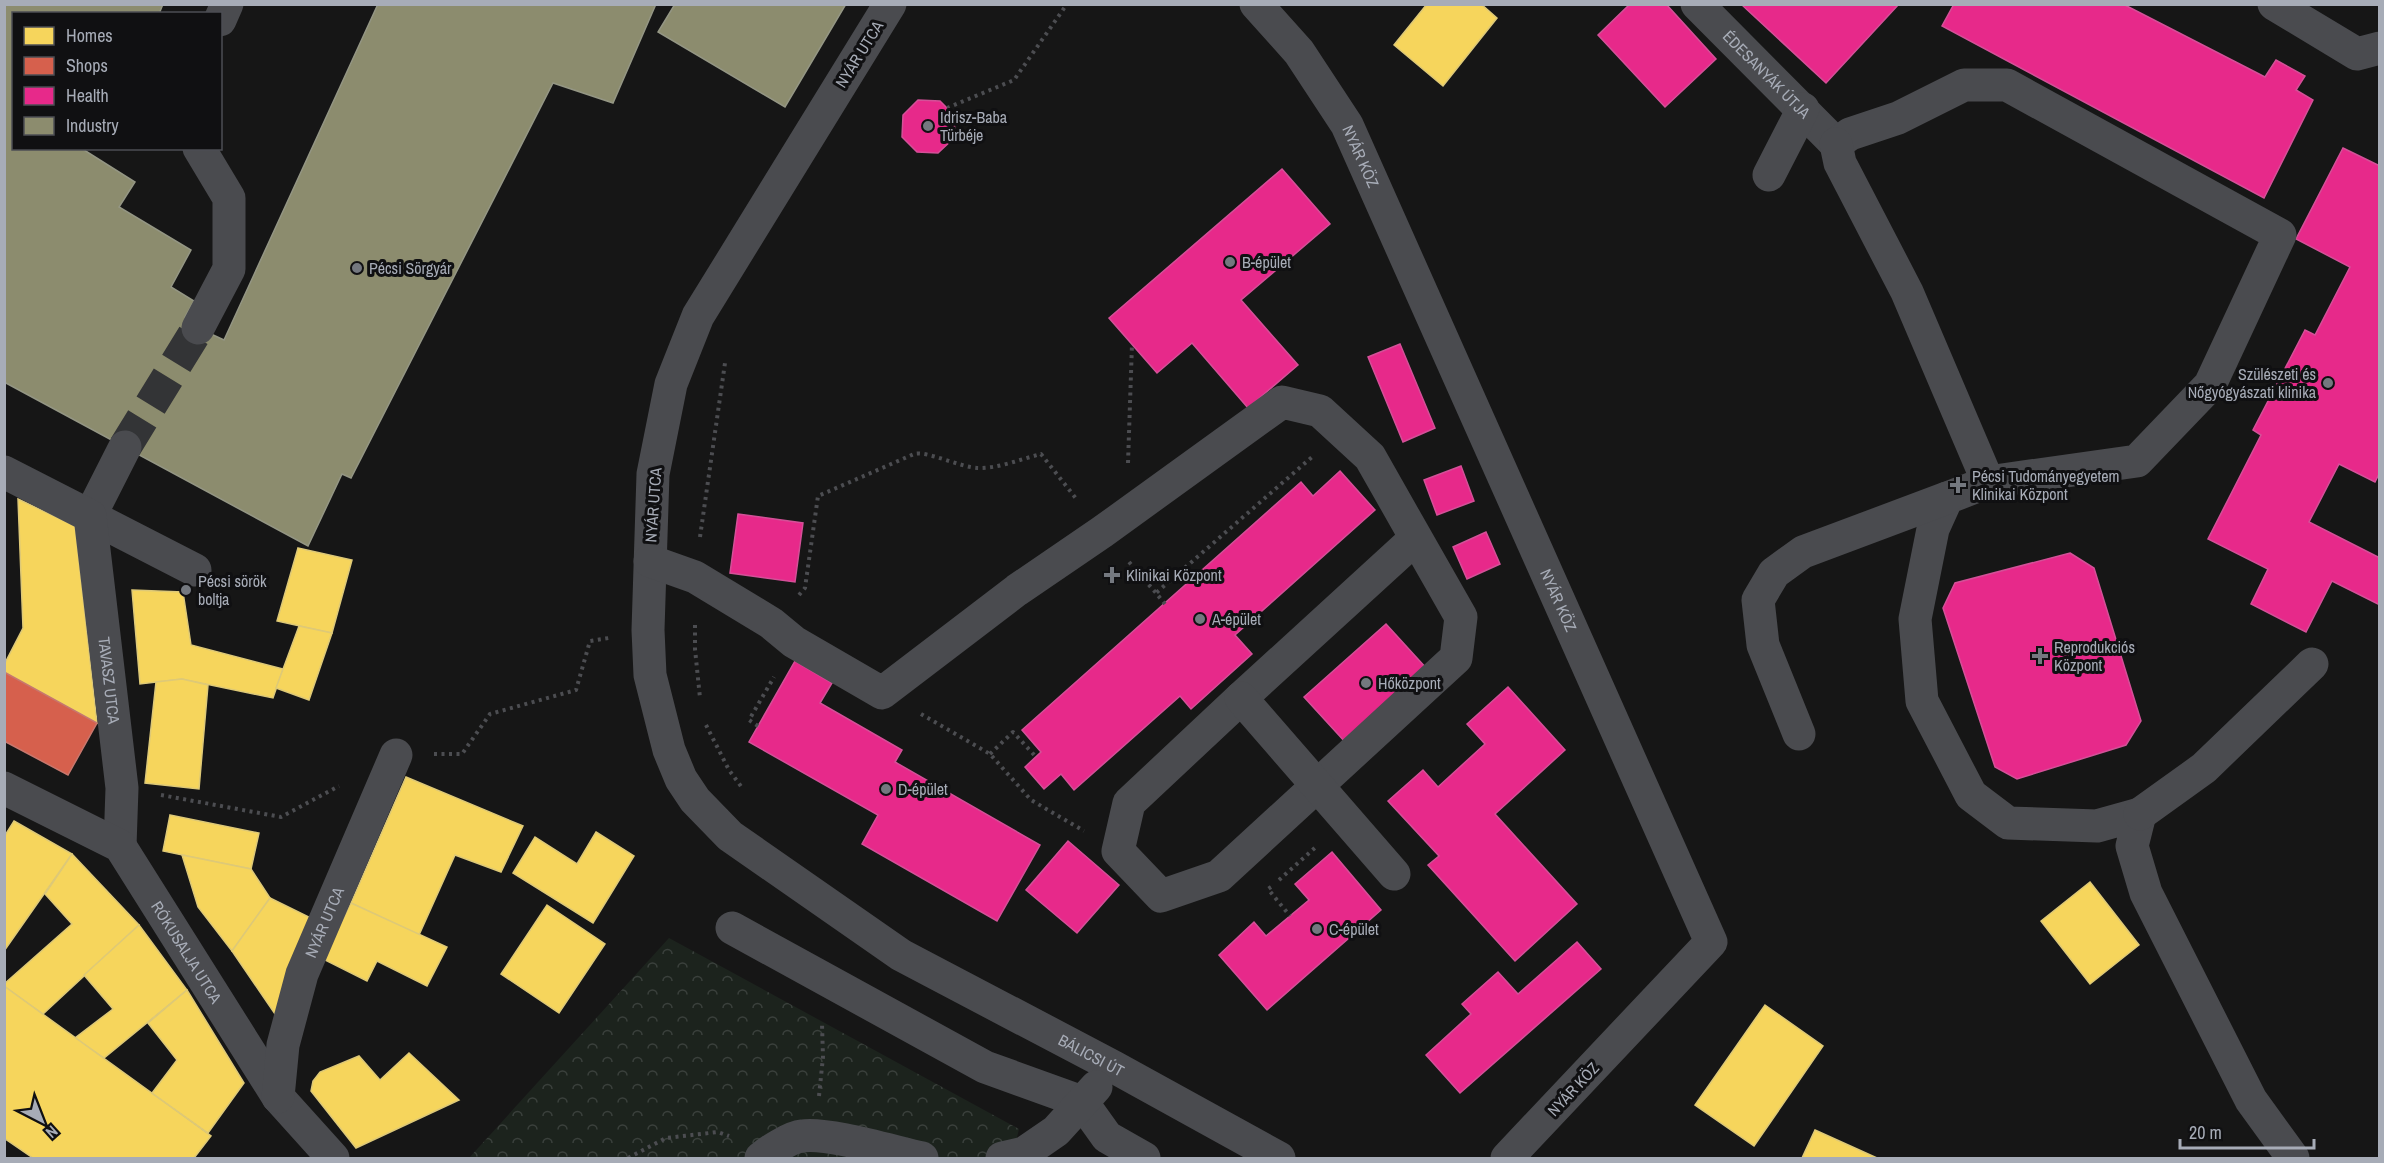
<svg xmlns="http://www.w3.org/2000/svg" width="2384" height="1163" font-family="'Archivo Narrow',sans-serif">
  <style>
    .park { fill: url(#park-crowns) }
    .homes { fill: #f6d55c; stroke: #dec977; stroke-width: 1.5 }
    .shops { fill: #d6604d; stroke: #c8776d; stroke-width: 1.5 }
    .health { fill: #e7298a; stroke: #d45098; stroke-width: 1.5 }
    .industry { fill: #8c8c6e; stroke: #949684; stroke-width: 1.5 }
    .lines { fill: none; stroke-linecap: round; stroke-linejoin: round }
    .minor-tunnel { stroke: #333436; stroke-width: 33; stroke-dasharray: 33 16; stroke-linecap: butt }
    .path { stroke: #4c4d51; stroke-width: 4; stroke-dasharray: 3 4.5; stroke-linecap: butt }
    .minor { stroke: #4a4b4f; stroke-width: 33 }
    .poi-dot { fill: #74787f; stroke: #101012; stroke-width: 2 }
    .labels { text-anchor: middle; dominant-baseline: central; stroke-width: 6; stroke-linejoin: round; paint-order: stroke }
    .street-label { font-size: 16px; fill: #a7acb7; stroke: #101012 }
    .poi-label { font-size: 16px; fill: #a7acb7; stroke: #101012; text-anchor: start }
  </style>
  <defs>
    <pattern id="park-crowns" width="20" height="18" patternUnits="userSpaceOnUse" patternTransform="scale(1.5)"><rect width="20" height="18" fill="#1c231d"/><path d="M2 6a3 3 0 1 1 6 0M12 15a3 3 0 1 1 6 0" fill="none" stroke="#3a403c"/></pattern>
  </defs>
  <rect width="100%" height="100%" fill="#161616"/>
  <!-- park -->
  <path class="park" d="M669 938 1019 1129 1012 1158H469Z"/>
  <!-- homes -->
  <g class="homes">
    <path d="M1427 4H1481L1497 18 1443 86 1394 45Z"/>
    <path d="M18 499 75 526 97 723 4 672V665L23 628Z"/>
    <path d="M298 548 352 560 332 633 277 621Z"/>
    <path d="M132 590 183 592 191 645 283 669 273 698 182 679 140 684Z"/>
    <path d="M299 626 332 633 309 700 276 688Z"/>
    <path d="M182 679 208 685 199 789 145 783 156 682Z"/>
    <path d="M406 777 523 826 501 872 455 855 419 935 351 903Z"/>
    <path d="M170 815 259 833 251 869 163 851Z"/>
    <path d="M14 821 72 854 4 951V837Z"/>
    <path d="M596 832 634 856 593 923 513 873 535 837 577 864Z"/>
    <path d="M72 854 139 925 43 1014 4 986V984L72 924 45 894Z"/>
    <path d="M182 855 251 869 270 898 232 951 198 907Z"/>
    <path d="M2090 882 2139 945 2090 984 2041 921Z"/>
    <path d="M270 898 315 920 275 1014 232 951Z"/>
    <path d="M351 903 447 947 427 986 377 961 367 981 323 959Z"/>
    <path d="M547 905 605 944 559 1013 501 974Z"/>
    <path d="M139 925 187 990 104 1058 75 1038 113 1009 84 975Z"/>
    <path d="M4 986 211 1136 194 1158H33L4 1138Z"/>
    <path d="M187 990 244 1083 208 1133 152 1093 177 1060 148 1023Z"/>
    <path d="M1765 1005 1823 1046 1754 1146 1695 1105Z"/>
    <path d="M409 1053 459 1100 356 1148 311 1091 313 1081 320 1072 359 1056 380 1080Z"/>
    <path d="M1815 1130 1877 1158H1802Z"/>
  </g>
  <!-- shops -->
  <path class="shops" d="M4 672 97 723 68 775 4 741Z"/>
  <!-- health -->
  <g class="health">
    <path d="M1630 4H1666L1716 59 1665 107 1598 35Z"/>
    <path d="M1741 4H1899L1826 83Z"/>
    <path d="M1954 4H2123L2265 77 2276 60 2305 76 2296 90 2313 100 2264 198 1942 26Z"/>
    <path d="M918 100 940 101 955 116 954 138 938 153 917 152 902 137 903 115Z"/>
    <path d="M2343 148 2380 166V472L2375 482 2339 464 2309 522 2380 558V605L2332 581 2306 632 2251 604 2268 569 2208 539 2261 435 2253 430 2305 330 2315 335 2350 267 2296 239Z"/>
    <path d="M1282 169 1330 224 1241 300 1298 365 1248 408 1192 343 1157 373 1109 318Z"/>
    <path d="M1400 344 1435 428 1403 442 1368 357Z"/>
    <path d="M1461 466 1474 501 1437 515 1424 480Z"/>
    <path d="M1340 471 1375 510 1235 635 1252 654 1191 709 1180 696 1074 790 1061 774 1044 789 1025 767 1041 752 1022 730 1301 482 1313 496Z"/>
    <path d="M738 514 803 523 795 582 730 573Z"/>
    <path d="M1486 532 1500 564 1467 579 1453 547Z"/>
    <path d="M2070 553 2094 568 2141 721 2126 745 2017 779 1995 767 1943 608 1955 583Z"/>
    <path d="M1386 624 1427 669 1346 743 1304 697Z"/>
    <path d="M795 661 832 683 820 703 902 750 895 762 1040 845 997 921 862 844 878 815 749 742Z"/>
    <path d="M1508 687 1565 750 1495 814 1577 904 1515 961 1428 865 1439 856 1388 801 1423 770 1438 787 1485 744 1467 724Z"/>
    <path d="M1068 841 1119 885 1077 933 1026 890Z"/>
    <path d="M1332 852 1381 910 1267 1010 1219 955 1254 922 1266 936 1309 900 1295 884Z"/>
    <path d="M1577 942 1601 969 1460 1093 1426 1055 1471 1014 1462 1004 1498 972 1518 994Z"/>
  </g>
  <!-- industry -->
  <g class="industry">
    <path d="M4 4H163L159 14H14V148H81L135 182 119 207 191 250 171 287 194 301 185 317 198 328 224 340 378 4H656L613 103 553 83 351 478 342 474 308 546 4 382Z"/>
    <path d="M675 4H846L785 107 658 32Z"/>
  </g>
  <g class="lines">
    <!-- minor-tunnel -->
    <path class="minor-tunnel" d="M125 447 198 328"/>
    <!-- path -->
    <g class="path">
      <path d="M947 108 1014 80 1067 4"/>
      <path d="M1128 463 1132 344"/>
      <path d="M700 537 725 363"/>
      <path d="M1129 562 1156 593"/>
      <path d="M799 595 805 588 818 496 914 454C925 450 960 467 977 468 997 469 1021 459 1041 454L1078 501"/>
      <path d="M1165 604 1156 593 1312 457"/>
      <path d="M695 625V649L700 698"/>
      <path d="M921 714 990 754 1031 800 1084 831"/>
      <path d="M706 725 729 770 743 789"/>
      <path d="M758 726 749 720 774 677"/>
      <path d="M434 754H462L490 714 576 690 590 641 609 638"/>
      <path d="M990 754 1013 732 1036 757"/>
      <path d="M161 795 281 817 339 786"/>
      <path d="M1279 880 1318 845"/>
      <path d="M1271 887 1268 889 1290 916"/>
      <path d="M819 1096 823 1057 822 1024"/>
      <path d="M628 1158 666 1138 718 1132 729 1136"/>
    </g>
    <!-- minor -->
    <g class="minor">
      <path id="s1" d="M890 4 698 316 671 384 653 474 648 630 650 675 669 750 681 779 695 800 730 836 901 955 1114 1067 1279 1158"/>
      <path id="s2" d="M1256 4 1299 52 1347 125 1711 942 1507 1158"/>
      <path id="s3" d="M1697 4 1836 144"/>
      <path d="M2274 4 2357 54 2380 48"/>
      <path d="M220 20 227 4"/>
      <path d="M1836 144 1850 134 1898 118 1964 85H2007L2280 235 2210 385 2137 461 1988 482 1947 498 1933 529 1915 619 1922 701 1971 795 2008 823 2097 826 2140 814 2132 846 2146 893 2251 1100 2293 1158"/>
      <path d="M1836 144 1840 163 1907 292 1988 482"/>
      <path d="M1769 175 1803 109"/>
      <path d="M198 328 229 269V198L199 148"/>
      <path d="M125 447 90 516 195 570"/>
      <path id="s4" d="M4 472 90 516 122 788 120 846"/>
      <path d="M650 561 695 577 771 623 794 642 882 693 1017 590 1102 532 1282 402 1320 411 1370 457 1416 538 1241 698 1129 803 1118 851 1161 896 1219 876 1456 658 1461 617 1416 538"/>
      <path d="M1241 698 1394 874"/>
      <path d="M1799 734 1763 645 1758 600 1774 573 1803 552 1947 498"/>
      <path id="s5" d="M4 788 120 846 278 1097 333 1158"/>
      <path d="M2140 814 2204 768 2312 664"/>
      <path d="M732 928 985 1067 1082 1102 1107 1137 1144 1158"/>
      <path id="s6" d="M278 1097 283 1045 302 974 396 755"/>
      <path d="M761 1158C769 1151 791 1137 802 1136 828 1132 894 1152 922 1158"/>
      <path d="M1002 1158 1024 1153 1056 1131 1096 1087"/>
    </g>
  </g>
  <!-- markers -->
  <g class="poi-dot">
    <circle cx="928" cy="126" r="6"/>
    <circle cx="1230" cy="262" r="6"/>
    <circle cx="357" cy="268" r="6"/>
    <circle cx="2328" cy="383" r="6"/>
    <path d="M1955 476h6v6h6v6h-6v6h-6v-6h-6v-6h6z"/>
    <path d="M1109 566h6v6h6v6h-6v6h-6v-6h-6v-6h6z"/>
    <circle cx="186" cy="590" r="6"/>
    <circle cx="1200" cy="619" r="6"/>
    <path d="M2037 647h6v6h6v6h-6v6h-6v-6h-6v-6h6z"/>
    <circle cx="1366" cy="683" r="6"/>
    <circle cx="886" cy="789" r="6"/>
    <circle cx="1317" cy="929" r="6"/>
  </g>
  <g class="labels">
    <!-- street labels -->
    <g class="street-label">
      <text transform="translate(859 54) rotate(-58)">NYÁR UTCA</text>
      <text stroke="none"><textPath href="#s3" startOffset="99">ÉDESANYÁK ÚTJA</textPath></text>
      <text stroke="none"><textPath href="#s2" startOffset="186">NYÁR KÖZ</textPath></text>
      <text transform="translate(653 505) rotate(-86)">NYÁR UTCA</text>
      <text stroke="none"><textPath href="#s2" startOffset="672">NYÁR KÖZ</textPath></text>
      <text stroke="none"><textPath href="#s4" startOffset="262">TAVASZ UTCA</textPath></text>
      <text stroke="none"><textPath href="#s6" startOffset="182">NYÁR UTCA</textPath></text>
      <text stroke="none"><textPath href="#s5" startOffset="255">RÓKUSALJA UTCA</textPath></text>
      <text stroke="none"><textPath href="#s1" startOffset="1340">BÁLICSI ÚT</textPath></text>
      <text transform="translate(1573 1089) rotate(-47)">NYÁR KÖZ</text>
    </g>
    <!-- poi labels -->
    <g class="poi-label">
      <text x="940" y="117">Idrisz-Baba<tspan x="940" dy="18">Türbéje</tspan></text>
      <text x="1242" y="262">B-épület</text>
      <text x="369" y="268">Pécsi Sörgyár</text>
      <text x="2316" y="374" text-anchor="end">Szülészeti és<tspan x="2316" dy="18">Nőgyógyászati klinika</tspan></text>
      <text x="1972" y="476">Pécsi Tudományegyetem<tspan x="1972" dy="18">Klinikai Központ</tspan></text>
      <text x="1126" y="575">Klinikai Központ</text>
      <text x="198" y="581">Pécsi sörök<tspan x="198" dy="18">boltja</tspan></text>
      <text x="1212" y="619">A-épület</text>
      <text x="2054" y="647">Reprodukciós<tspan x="2054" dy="18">Központ</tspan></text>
      <text x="1378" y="683">Hőközpont</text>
      <text x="898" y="789">D-épület</text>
      <text x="1329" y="929">C-épület</text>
    </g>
  </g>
  <!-- border -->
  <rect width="2384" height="1163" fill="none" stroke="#a7acb7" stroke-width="12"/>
  <!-- legend -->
  <rect x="12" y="12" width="210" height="138" fill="#101012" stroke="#4c4e54" stroke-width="1.5"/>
  <rect x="24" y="27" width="30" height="18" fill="#f6d55c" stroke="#4c4e54" stroke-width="1.5"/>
  <text x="66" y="42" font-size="18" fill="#a7acb7">Homes</text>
  <rect x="24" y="57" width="30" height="18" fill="#d6604d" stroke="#4c4e54" stroke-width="1.5"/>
  <text x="66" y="72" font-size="18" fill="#a7acb7">Shops</text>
  <rect x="24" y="87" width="30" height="18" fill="#e7298a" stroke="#4c4e54" stroke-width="1.5"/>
  <text x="66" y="102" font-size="18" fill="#a7acb7">Health</text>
  <rect x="24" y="117" width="30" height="18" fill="#8c8c6e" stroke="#4c4e54" stroke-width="1.5"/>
  <text x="66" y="132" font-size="18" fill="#a7acb7">Industry</text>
  <!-- north arrow -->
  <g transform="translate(42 1121) rotate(138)" stroke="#101012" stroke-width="4.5" paint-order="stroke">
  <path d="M0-4.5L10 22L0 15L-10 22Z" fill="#a7acb7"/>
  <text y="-9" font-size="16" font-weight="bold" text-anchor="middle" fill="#a7acb7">N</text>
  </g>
  <!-- scale -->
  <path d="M2180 1139v9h134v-9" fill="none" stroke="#a7acb7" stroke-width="3"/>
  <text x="2189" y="1139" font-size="18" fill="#a7acb7" stroke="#101012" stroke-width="4.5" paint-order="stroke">20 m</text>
</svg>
